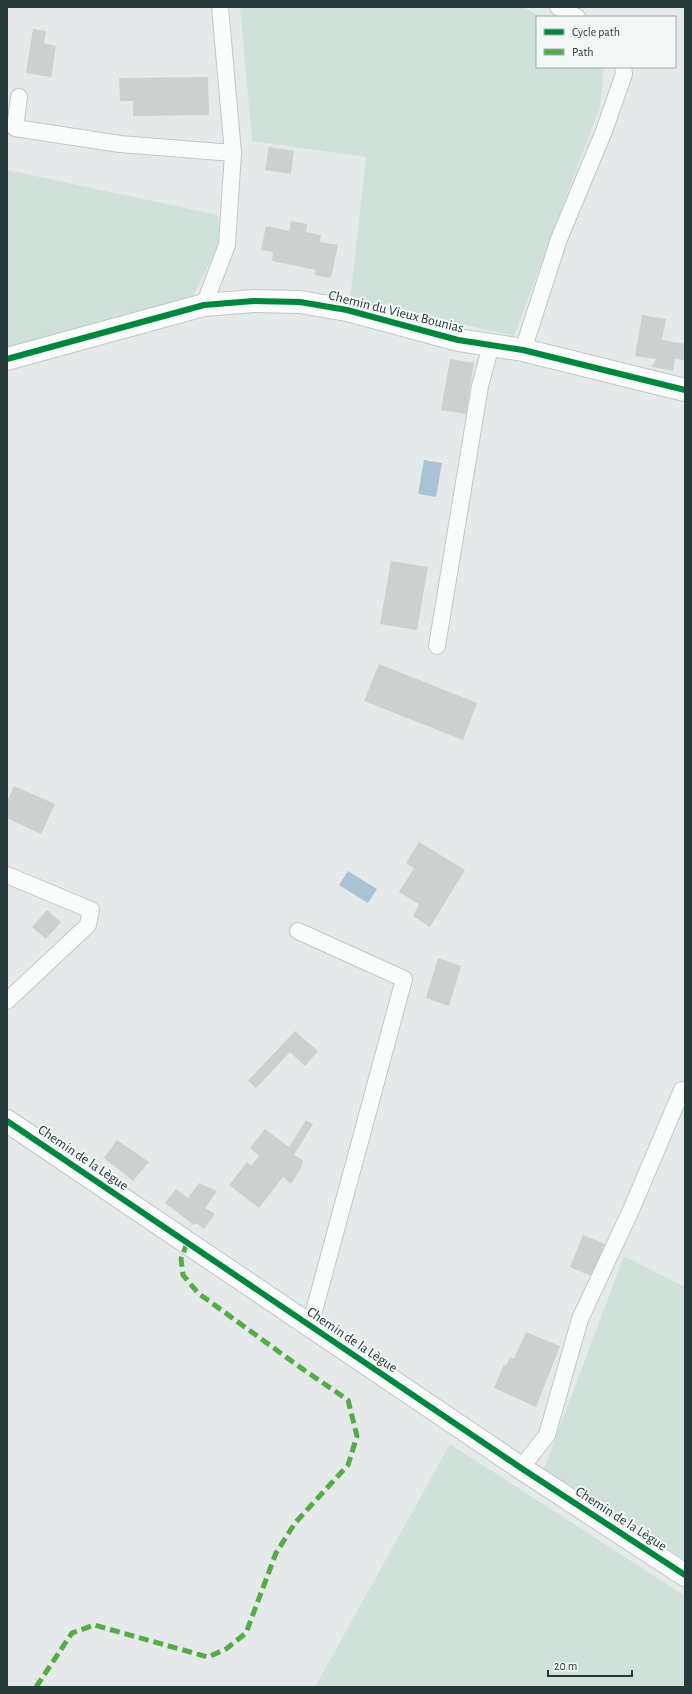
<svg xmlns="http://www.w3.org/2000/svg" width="692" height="1694" font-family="'Alegreya Sans',sans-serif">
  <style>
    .green { fill: #d0e1da }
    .water { fill: #aac3d4 }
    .building { fill: #ccd0cf }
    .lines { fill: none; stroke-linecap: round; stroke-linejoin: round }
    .service-casing { stroke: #c2c6c6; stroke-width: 18 }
    .minor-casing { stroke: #c2c6c6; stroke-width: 24 }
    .service { stroke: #fbfcfc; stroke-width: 16 }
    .minor { stroke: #fbfcfc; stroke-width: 22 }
    .quiet { stroke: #53ac46; stroke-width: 5; stroke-dasharray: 10 5; stroke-linecap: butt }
    .cycleway-casing { stroke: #f3f8f7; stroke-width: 8 }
    .cycleway { stroke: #00873e; stroke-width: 6 }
    .labels { text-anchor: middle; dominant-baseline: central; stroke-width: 4; stroke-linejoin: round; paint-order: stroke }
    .street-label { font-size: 14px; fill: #243b3a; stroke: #f3f8f7 }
  </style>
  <rect width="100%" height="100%" fill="#e5e9e9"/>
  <!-- green -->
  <g class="green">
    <path d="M240 7H522L542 17H537V67H604L600 107 514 336 350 299 366 157 252 141Z"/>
    <path d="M7 170 218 215 220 242 192 298 7 351Z"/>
    <path d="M624 1256 685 1287V1560L544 1469Z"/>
    <path d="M450 1444 685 1596V1687H315Z"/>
  </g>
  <!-- water -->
  <g class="water">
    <path d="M424 460 442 463 436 497 418 494Z"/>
    <path d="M348 871 377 889 368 903 339 885Z"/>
  </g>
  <!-- building -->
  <g class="building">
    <path d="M33 29 46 31 44 43 56 46 51 77 26 73Z"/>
    <path d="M208 77 209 115 133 116V101H120L119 78Z"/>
    <path d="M269 147 294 151 291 174 265 170Z"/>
    <path d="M291 221 307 224 306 232 321 235 320 242 338 245 331 278 314 275 316 270 272 261 273 252 261 250 266 226 289 231Z"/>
    <path d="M642 315 666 319 662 340 685 344V360L675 359 673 371 652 367 656 359 635 356Z"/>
    <path d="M450 359 474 363 466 414 441 410Z"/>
    <path d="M391 561 428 567 417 630 380 624Z"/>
    <path d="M379 664 477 703 463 740 364 701Z"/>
    <path d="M14 786 55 804 41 834 7 818V802Z"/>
    <path d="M419 842 465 870 430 927 413 916 419 904 399 892 414 868 406 863Z"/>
    <path d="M47 910 61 922 46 939 32 927Z"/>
    <path d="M438 958 461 966 449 1006 426 998Z"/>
    <path d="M295 1031 318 1051 305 1066 290 1052 256 1088 248 1081Z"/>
    <path d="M306 1120 313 1124 294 1155 303 1160 301 1168 291 1184 283 1177 259 1208 229 1185 247 1162 251 1166 259 1156 250 1148 265 1129 289 1147Z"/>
    <path d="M117 1140 149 1162 133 1181 104 1158Z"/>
    <path d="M199 1183 217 1191 205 1208 215 1214 204 1229 196 1223 194 1225 165 1203 176 1189 188 1198Z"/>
    <path d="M583 1235 605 1244 591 1276 570 1267Z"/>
    <path d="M526 1332 560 1346 536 1407 494 1388 504 1364 506 1366 510 1357 514 1359Z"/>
  </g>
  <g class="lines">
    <!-- service casing -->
    <g class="service-casing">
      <g id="service">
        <path d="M220 7 233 153"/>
        <path d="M558 7 577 17"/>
        <path d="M19 97 15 128 120 144 233 153 227 245 204 305"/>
        <path d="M523 350 559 239 604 131 624 74 623 67"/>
        <path d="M437 646 480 386 491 345"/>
        <path d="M7 875 91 910 88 925 7 1001"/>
        <path d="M298 931 404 979 310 1326"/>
        <path d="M521 1468 547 1435 580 1319 631 1210 682 1090"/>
      </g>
    </g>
    <!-- minor casing -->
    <g class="minor-casing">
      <g id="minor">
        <path d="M7 359 204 305 254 301 300 302 347 310 458 340 523 350 685 390"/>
        <path d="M7 1121 521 1468 685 1575"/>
      </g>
    </g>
    <!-- service -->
    <use href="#service" class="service"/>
    <!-- minor -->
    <use href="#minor" class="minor"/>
    <!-- quiet -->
    <path class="quiet" d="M36 1687 72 1633 94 1625 208 1657 226 1649 246 1633 276 1553 295 1523 348 1465 357 1436 348 1400 304 1370 198 1293 183 1275 181 1259 187 1243"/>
    <!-- cycleway casing -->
    <g class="cycleway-casing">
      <g id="cycleway">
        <path d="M7 359 204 305 254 301 300 302 347 310 458 340 523 350 685 390"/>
        <path d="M7 1121 521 1468 685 1575"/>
      </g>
    </g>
    <!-- cycleway -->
    <use href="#cycleway" class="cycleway"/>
  </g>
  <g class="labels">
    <!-- street labels -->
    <g class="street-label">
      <text transform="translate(396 312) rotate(14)">Chemin du Vieux Bounias</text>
      <text transform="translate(83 1158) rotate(34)">Chemin de la Lègue</text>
      <text transform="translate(352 1340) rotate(34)">Chemin de la Lègue</text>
      <text transform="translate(621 1519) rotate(33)">Chemin de la Lègue</text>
    </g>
  </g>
  <!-- border -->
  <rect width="692" height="1694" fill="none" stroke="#243b3a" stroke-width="16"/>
  <!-- legend -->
  <rect x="536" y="16" width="140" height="52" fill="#f3f8f7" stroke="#a0acab"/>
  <rect x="544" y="29" width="20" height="6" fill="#00873e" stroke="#a0acab"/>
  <text x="572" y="36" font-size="12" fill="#243b3a">Cycle path</text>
  <rect x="544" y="49" width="20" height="6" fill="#53ac46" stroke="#a0acab"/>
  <text x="572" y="56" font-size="12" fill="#243b3a">Path</text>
  <!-- scale -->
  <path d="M548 1670v6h84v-6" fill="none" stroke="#243b3a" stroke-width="2"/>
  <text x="554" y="1670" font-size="12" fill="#243b3a" stroke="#f3f8f7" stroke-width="3" paint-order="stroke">20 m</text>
</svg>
